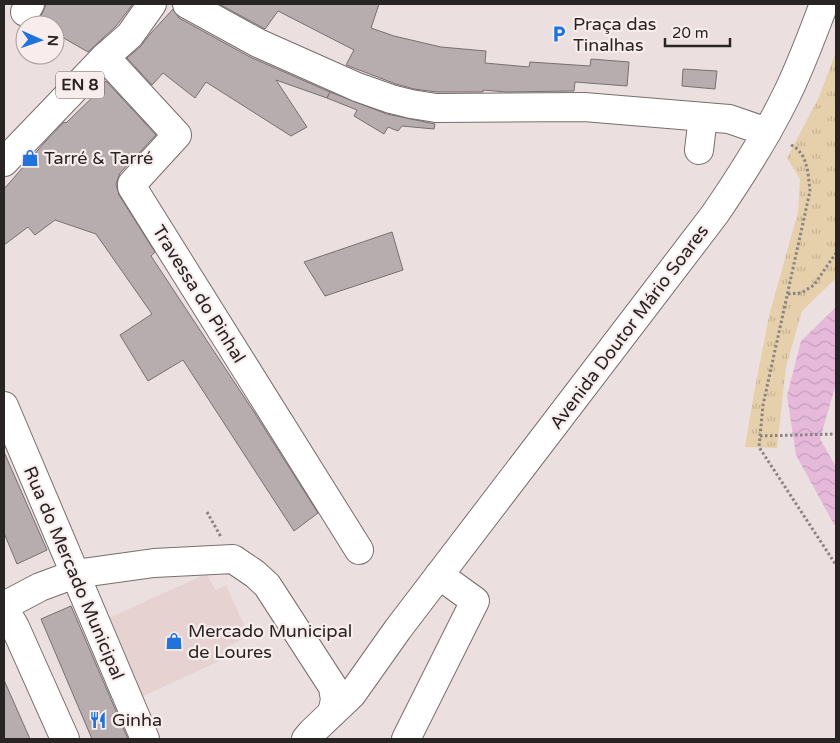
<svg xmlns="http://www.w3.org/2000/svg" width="840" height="743" font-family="'Varela Round',sans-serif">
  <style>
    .built { fill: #e6d2d0 }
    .park { fill: url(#park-tufts) }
    .water { fill: url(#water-waves) }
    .building { fill: #b7adaf; stroke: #786f71 }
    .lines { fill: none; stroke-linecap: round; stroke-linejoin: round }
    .minor-casing { stroke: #776e6d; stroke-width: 30 }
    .major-casing { stroke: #776e6d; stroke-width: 30 }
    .path { stroke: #8b8383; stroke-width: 3; stroke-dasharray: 2.5 2.5; stroke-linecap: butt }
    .minor { stroke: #fff; stroke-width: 28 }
    .major { stroke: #fff; stroke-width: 28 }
    .labels { text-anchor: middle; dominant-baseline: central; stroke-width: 4.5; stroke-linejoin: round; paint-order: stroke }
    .shield { fill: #f8edec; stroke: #666060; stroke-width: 1 }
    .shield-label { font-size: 16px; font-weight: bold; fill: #282424 }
    .poi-label { font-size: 18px; fill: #282424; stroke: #f8edec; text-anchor: start }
    .street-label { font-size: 18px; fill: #282424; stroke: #f8edec }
  </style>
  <defs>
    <pattern id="park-tufts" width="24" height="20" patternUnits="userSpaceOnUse" patternTransform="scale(1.25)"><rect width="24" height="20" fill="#e6cfab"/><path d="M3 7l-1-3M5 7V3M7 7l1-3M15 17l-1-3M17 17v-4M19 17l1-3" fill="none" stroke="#c5b293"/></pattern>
    <pattern id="water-waves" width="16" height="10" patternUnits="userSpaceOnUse" patternTransform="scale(1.25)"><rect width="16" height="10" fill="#e6b9db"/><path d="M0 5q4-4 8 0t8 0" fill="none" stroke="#c59fbc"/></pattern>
  </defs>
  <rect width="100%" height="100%" fill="#ebe0df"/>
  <!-- built -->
  <path class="built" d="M206 574 216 590 226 585 249 636 226 647 230 656 137 699 102 621Z"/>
  <!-- park -->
  <path class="park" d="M836 52V278L802 311 786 367 777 448 745 447 754 393 769 316 798 212 800 179 787 158 819 97Z"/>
  <!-- water -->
  <path class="water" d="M836 307V384L820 439 836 467V528L796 455 787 396 801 341Z"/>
  <!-- building -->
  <g class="building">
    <path d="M46 4H133L116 26 88 52 55 33V25H42L37 22 43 12Z"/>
    <path d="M219 4H379L371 28 394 36 441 47 486 51 485 63 529 67 530 62 590 66 591 59 629 62 627 86 575 82 574 91 506 92 483 90V92H437L414 89 396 84 346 65 354 50 278 11 265 29Z"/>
    <path d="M173 9 179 18 250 57 330 92 327 98 276 80 307 127 291 136 206 82 195 98 163 73 152 85 127 58 140 47 151 33Z"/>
    <path d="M683 69 717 71 715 89 682 86Z"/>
    <path d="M106 81 156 135 120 173 116 184 119 195 155 252 151 256 254 412 318 513 294 531 183 360 148 381 120 335 152 314 96 234 55 220 35 235 28 227 4 245V189L45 142 64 122 66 123 100 90 98 89Z"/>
    <path d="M330 92 387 114 435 124 434 129 402 126 398 131 388 127 384 134 354 116 357 110 327 98Z"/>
    <path d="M392 232 403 270 325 296 304 262Z"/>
    <path d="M4 452 47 550 17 564 4 533Z"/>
    <path d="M71 606 128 739H92L41 619Z"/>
    <path d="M4 680 30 739H4Z"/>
  </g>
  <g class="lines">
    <!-- minor casing -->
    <g class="minor-casing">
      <g id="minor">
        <path d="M187 4 258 43 357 87 391 99 411 104 436 108 584 107 729 119 767 132"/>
        <path d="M25 12 30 4"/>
        <path d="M105 57 177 135 132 184V187L359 550"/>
        <path d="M699 150 703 117"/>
        <path d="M4 406 145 739"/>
        <path d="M4 606 40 587 75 574 154 563 233 559 255 574 267 585 333 687 335 700 332 713"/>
        <path d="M4 608 15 627 65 739"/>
        <path d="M306 739 312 732 352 694 398 629 715 214C741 176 766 137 786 96 801 66 812 35 824 4"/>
        <path d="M406 739 475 601 439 575"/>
      </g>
    </g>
    <!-- major casing -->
    <g class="major-casing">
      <path id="major" d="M4 162 105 57 130 35 152 4"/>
    </g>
    <!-- path -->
    <g class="path">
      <path d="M791 145C808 153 808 174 810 191L763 405 759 447 836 565"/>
      <path d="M788 294 801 293 814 285 836 253"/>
      <path d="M760 436 836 434"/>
      <path d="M207 512 221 537"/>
    </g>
    <!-- minor -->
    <use href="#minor" class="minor"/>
    <!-- major -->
    <use href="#major" class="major"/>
  </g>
  <!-- icons -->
  <defs>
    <g id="parking-bare" transform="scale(1.35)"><path d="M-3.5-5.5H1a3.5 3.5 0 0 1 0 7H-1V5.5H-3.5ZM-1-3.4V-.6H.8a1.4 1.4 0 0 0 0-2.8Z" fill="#2073dd" stroke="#f8edec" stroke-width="2.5" paint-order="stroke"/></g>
    <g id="shop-bare" transform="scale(1.35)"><path d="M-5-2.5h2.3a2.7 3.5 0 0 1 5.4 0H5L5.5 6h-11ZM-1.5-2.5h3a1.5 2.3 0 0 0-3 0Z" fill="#2073dd" stroke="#f8edec" stroke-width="2.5" paint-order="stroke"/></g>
    <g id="restaurant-bare" transform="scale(1.35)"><path d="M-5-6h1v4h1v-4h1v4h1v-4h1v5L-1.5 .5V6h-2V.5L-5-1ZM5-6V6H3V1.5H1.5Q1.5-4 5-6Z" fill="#2073dd" stroke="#f8edec" stroke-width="2.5" paint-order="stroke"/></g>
  </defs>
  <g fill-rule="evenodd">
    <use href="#parking-bare" x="559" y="34"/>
    <use href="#shop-bare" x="30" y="158"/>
    <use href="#shop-bare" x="174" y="641"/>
    <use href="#restaurant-bare" x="98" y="720"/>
  </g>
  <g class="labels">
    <!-- shield labels -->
    <rect class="shield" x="56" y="71.5" width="48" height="27" rx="4"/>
    <g class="shield-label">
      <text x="80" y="85">EN 8</text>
    </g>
    <!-- poi labels -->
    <g class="poi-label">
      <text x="573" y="24">Praça das<tspan x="573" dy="21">Tinalhas</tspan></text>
      <text x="44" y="158">Tarré &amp; Tarré</text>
      <text x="188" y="631">Mercado Municipal<tspan x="188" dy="21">de Loures</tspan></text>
      <text x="112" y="720">Ginha</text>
    </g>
    <!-- street labels -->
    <g class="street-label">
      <text transform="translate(199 294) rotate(58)">Travessa do Pinhal</text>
      <text transform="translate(629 327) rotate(-53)">Avenida Doutor Mário Soares</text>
      <text transform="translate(74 573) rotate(67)">Rua do Mercado Municipal</text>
    </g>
  </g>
  <!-- border -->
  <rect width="840" height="743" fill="none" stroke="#282424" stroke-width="10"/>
  <!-- north arrow -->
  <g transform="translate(40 40) rotate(92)"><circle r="24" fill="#f8edec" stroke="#a59d9c"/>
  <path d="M0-4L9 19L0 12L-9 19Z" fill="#2073dd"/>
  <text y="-8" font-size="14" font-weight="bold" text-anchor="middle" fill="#282424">N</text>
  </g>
  <!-- scale -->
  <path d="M665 38v8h65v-8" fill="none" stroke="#282424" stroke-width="2.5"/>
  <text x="672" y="38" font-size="15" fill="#282424" stroke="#f8edec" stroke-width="4" paint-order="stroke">20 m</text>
</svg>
